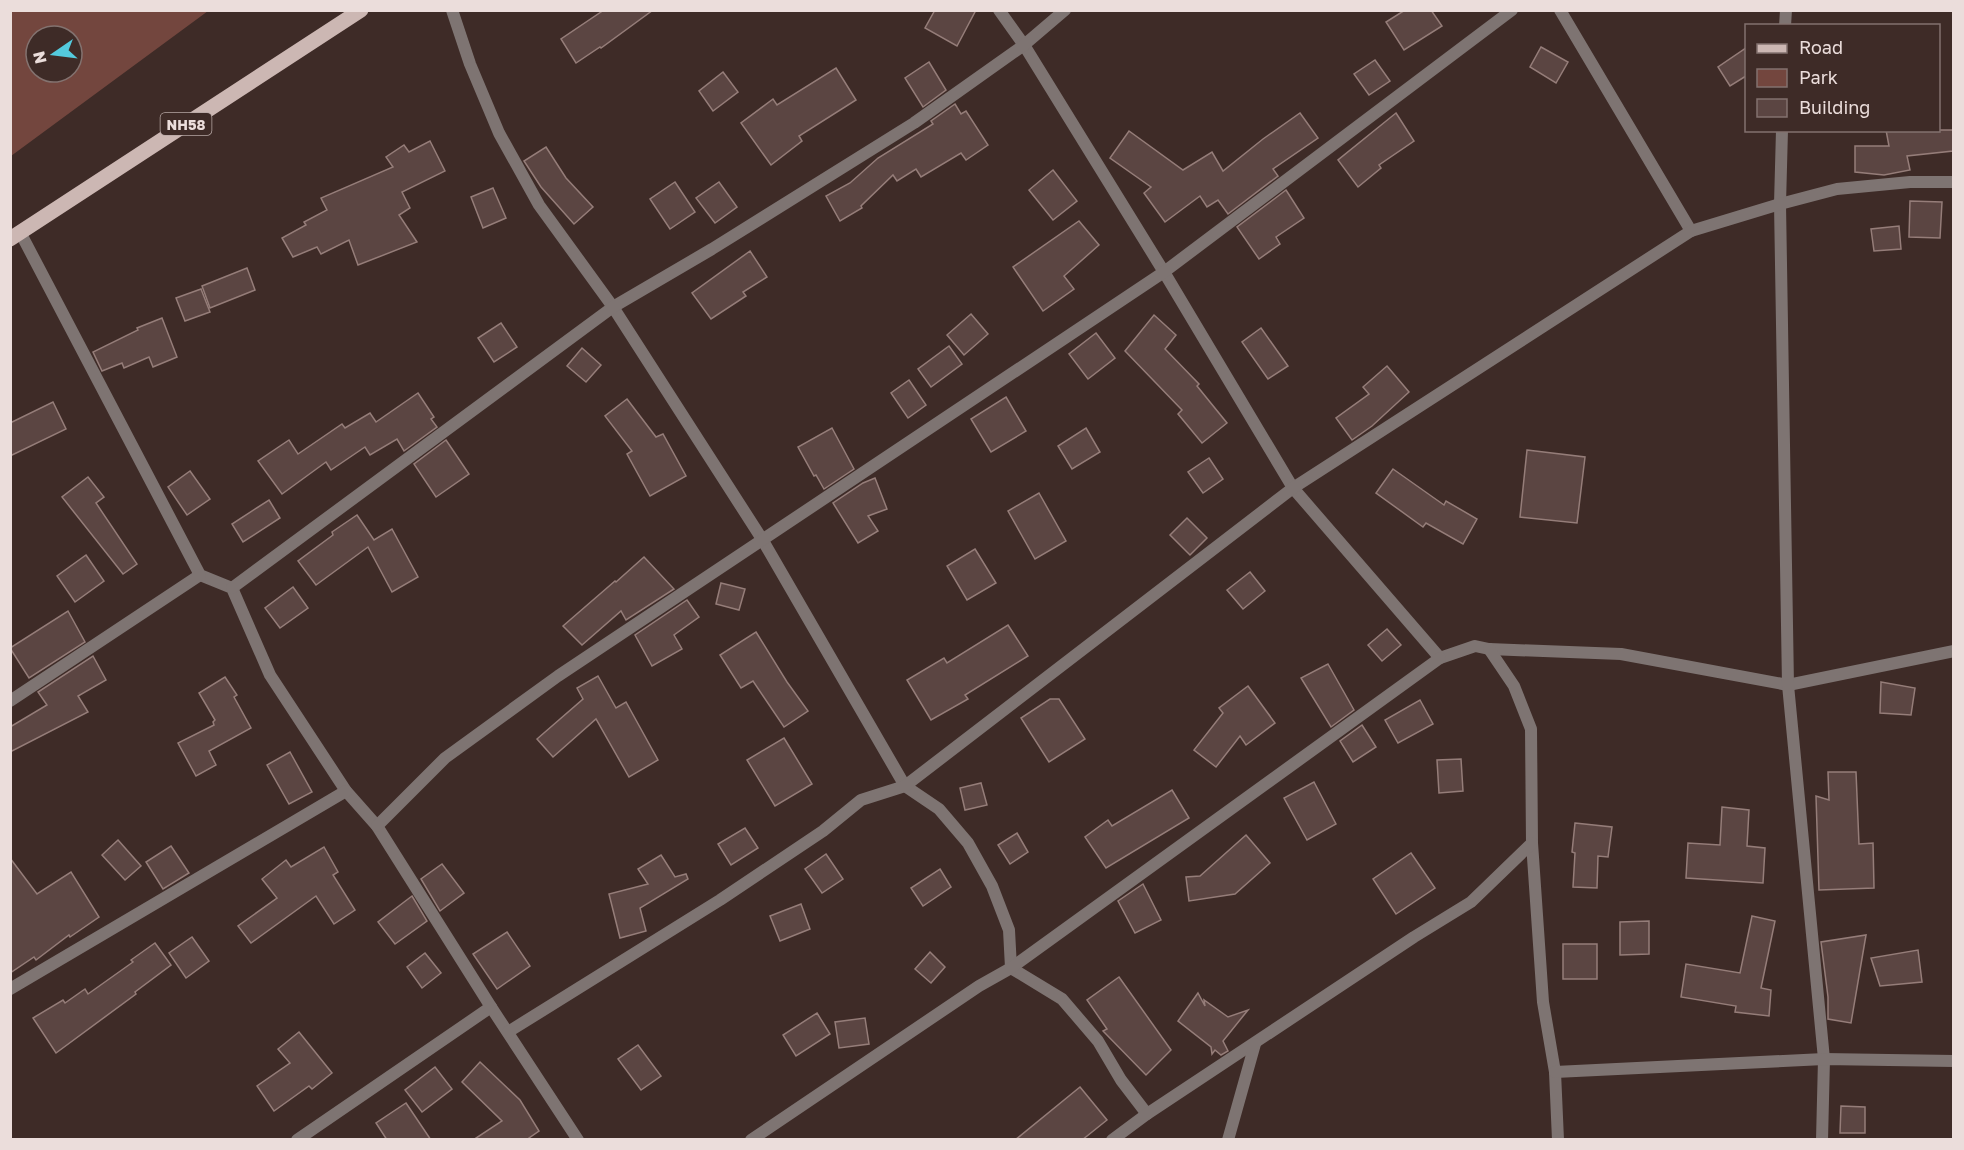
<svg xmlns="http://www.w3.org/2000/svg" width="1964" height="1150" font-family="'Golos Text',sans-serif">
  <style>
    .green { fill: #73463e; fill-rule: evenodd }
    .building { fill: #5b4542; stroke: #957d79; stroke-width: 1.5 }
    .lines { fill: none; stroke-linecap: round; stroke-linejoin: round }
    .street { stroke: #7e7472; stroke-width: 12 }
    .primary { stroke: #ccb7b3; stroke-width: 15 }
    .labels { text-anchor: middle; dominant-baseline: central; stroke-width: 4.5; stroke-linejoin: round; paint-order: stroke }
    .shield { fill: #3e2b27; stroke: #b7a8a5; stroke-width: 1.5 }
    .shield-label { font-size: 14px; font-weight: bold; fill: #ebdddb }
  </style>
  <rect width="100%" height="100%" fill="#3e2b27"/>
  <!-- green -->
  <path class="green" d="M11 10H208V11L11 156ZM36 36H72V72H36Z"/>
  <!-- building -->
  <g class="building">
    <path d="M604 10H653L601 48 600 47 576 63 561 39Z"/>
    <path d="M935 10H976L957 46 925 28Z"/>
    <path d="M1405 10H1431L1442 26 1404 50 1386 22Z"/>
    <path d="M1541 47 1568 62 1556 83 1530 67Z"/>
    <path d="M1746 48V76L1730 86 1718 67Z"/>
    <path d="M1375 60 1390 81 1369 95 1354 74Z"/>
    <path d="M929 62 946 90 923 107 905 78Z"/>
    <path d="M836 68 856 100 799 136 802 141 771 165 741 123 773 99 777 105Z"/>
    <path d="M723 72 738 92 713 111 699 91Z"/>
    <path d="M955 104 961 114 966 111 988 145 966 160 961 153 921 177 916 169 897 181 893 175 861 206 862 208 840 221 826 196 850 183 878 158 933 124 931 121Z"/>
    <path d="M1300 113 1318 138 1273 169 1278 176 1228 214 1218 200 1207 207 1200 196 1165 222 1144 193 1151 187 1110 158 1129 131 1183 170 1212 152 1223 171 1263 139Z"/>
    <path d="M1396 113 1414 141 1379 165 1381 168 1358 187 1338 160Z"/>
    <path d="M1886 130H1953V151L1907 156 1910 170 1884 175 1855 172V146H1889Z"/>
    <path d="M430 141 445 171 402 192 410 208 399 215 417 242 358 265 349 240 321 254 317 247 293 257 282 238 306 225 304 222 327 210 321 198 393 167 386 157 404 145 409 152Z"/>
    <path d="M546 147 566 178 593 207 574 224 541 187 524 161Z"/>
    <path d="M1053 170 1077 201 1053 220 1029 190Z"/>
    <path d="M675 182 695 212 670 229 650 199Z"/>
    <path d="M719 182 737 207 715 223 696 198Z"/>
    <path d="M493 188 506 218 483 228 471 197Z"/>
    <path d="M1286 190 1304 218 1276 237 1280 244 1259 259 1237 227Z"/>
    <path d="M1910 201 1942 202 1940 238 1909 237Z"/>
    <path d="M1079 221 1099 245 1064 276 1074 289 1043 311 1013 267Z"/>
    <path d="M1899 226 1901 249 1874 251 1871 229Z"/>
    <path d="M750 251 767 277 743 292 746 296 711 319 692 293Z"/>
    <path d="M247 268 255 290 210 308 202 286Z"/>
    <path d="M201 289 210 312 185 321 176 298Z"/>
    <path d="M971 314 988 334 964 355 947 335Z"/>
    <path d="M1154 315 1176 335 1165 349 1199 384 1197 386 1227 423 1202 443 1178 414 1182 410 1125 351Z"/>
    <path d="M162 318 177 357 153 367 149 357 124 368 122 363 102 371 93 352 138 330 137 328Z"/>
    <path d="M501 323 517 347 494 362 478 338Z"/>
    <path d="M1261 328 1288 366 1268 379 1242 342Z"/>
    <path d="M1096 333 1115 358 1088 379 1069 354Z"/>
    <path d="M949 346 962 364 931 387 918 369Z"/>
    <path d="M582 348 601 365 586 382 567 366Z"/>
    <path d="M1387 366 1409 392 1372 426 1352 440 1336 418 1369 394 1363 387Z"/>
    <path d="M909 380 926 405 908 418 891 393Z"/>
    <path d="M418 393 434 417 431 419 437 427 404 451 397 439 370 455 365 447 331 470 326 462 282 494 258 461 289 440 298 454 342 424 345 428 370 413 376 422Z"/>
    <path d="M1006 397 1026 431 991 452 971 419Z"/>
    <path d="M627 399 656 437 663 434 686 476 650 496 627 454 632 451 605 416Z"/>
    <path d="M53 402 66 429 10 456V423Z"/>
    <path d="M832 428 854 469 824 489 816 475 814 476 798 447Z"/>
    <path d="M1086 428 1100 452 1072 469 1058 446Z"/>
    <path d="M446 440 469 474 436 497 414 464Z"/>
    <path d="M1527 450 1585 457 1577 523 1520 517Z"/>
    <path d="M1209 458 1223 479 1203 493 1188 472Z"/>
    <path d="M1393 469 1444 505 1446 501 1477 519 1463 544 1426 523 1423 527 1376 493Z"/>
    <path d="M190 471 210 499 187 515 168 487Z"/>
    <path d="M88 477 104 497 96 503 137 564 123 574 62 497Z"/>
    <path d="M875 478 887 509 868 516 878 531 858 543 833 503 863 483Z"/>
    <path d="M1039 493 1066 541 1035 559 1008 511Z"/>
    <path d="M269 500 280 518 243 542 232 524Z"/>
    <path d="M357 515 374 540 392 529 418 577 392 592 368 547 316 585 298 561 333 535 332 532Z"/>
    <path d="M1187 518 1207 538 1190 555 1170 535Z"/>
    <path d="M975 549 996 583 967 600 947 566Z"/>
    <path d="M86 555 104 581 75 602 57 576Z"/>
    <path d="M644 557 674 589 626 620 621 611 582 645 563 626 615 581 616 582Z"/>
    <path d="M1250 572 1265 591 1243 609 1227 590Z"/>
    <path d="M721 583 745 589 739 610 716 604Z"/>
    <path d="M293 587 308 608 280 628 265 608Z"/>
    <path d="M687 600 699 617 674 635 682 649 652 666 635 635Z"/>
    <path d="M68 611 85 642 29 678 10 648Z"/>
    <path d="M1008 625 1028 656 965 695 968 699 931 720 907 680 944 658 947 663Z"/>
    <path d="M1387 629 1401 645 1382 661 1368 645Z"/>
    <path d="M756 632 787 682 808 711 784 727 753 681 741 688 720 655Z"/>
    <path d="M93 656 106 680 78 696 88 712 10 752V727L47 705 38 692Z"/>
    <path d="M1328 664 1354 710 1331 727 1301 678Z"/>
    <path d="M598 676 616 708 626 702 658 760 629 777 596 719 553 757 537 739 583 699 577 688Z"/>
    <path d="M225 677 237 695 234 697 251 728 209 751 216 765 196 776 178 743 214 725 213 722 215 720 199 693Z"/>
    <path d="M1881 682 1915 688 1911 715 1880 713Z"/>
    <path d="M1248 686 1275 723 1246 745 1240 736 1216 767 1194 750 1223 713 1219 708Z"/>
    <path d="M1050 699H1059L1085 739 1049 762 1021 718Z"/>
    <path d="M1420 700 1433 724 1398 743 1385 720Z"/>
    <path d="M1362 725 1376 747 1353 762 1340 741Z"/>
    <path d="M784 738 812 784 775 806 747 760Z"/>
    <path d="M290 752 312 792 289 804 267 765Z"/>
    <path d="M1461 759 1463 791 1439 793 1437 760Z"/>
    <path d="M1828 772H1856L1859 844 1873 843 1874 888 1819 890 1816 796 1829 800Z"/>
    <path d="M1314 782 1336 824 1307 840 1284 798Z"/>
    <path d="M981 783 987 805 965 810 960 788Z"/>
    <path d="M1172 790 1189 818 1106 868 1085 837 1108 820 1112 826Z"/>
    <path d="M1722 807 1749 810 1747 846 1765 848 1763 883 1686 878 1688 843 1720 845Z"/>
    <path d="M1575 823 1612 827 1608 857 1598 856 1597 888 1573 887 1575 853 1572 852Z"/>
    <path d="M745 828 758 848 731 865 718 844Z"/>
    <path d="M1017 833 1028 852 1010 864 998 845Z"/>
    <path d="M1246 835 1270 863 1235 894 1189 901 1186 877 1200 876Z"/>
    <path d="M118 840 141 866 125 880 102 855Z"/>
    <path d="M171 846 189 873 163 889 146 862Z"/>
    <path d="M324 847 338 872 333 875 355 910 334 924 316 896 251 943 238 926 277 898 262 879 286 860 291 867Z"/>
    <path d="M1411 853 1435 888 1396 914 1373 879Z"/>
    <path d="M826 854 843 879 822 893 805 869Z"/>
    <path d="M661 855 675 877 686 874 688 879 640 908 646 931 620 938 609 894 648 884 638 869Z"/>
    <path d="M10 858 37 894 71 872 99 917 70 937 69 935 36 960 34 957 10 973Z"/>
    <path d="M442 864 464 893 440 911 421 879Z"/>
    <path d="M940 869 951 887 923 906 911 888Z"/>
    <path d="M1143 884 1161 920 1135 933 1118 901Z"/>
    <path d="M412 896 427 921 395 944 378 922Z"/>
    <path d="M801 904 810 929 780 941 770 916Z"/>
    <path d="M1752 916 1775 921 1761 988 1771 990 1769 1016 1735 1012 1736 1006 1681 997 1686 964 1740 973Z"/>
    <path d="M1649 921V954L1620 955V922Z"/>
    <path d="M507 932 530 966 497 989 473 954Z"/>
    <path d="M1866 935 1851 1023 1828 1019V997L1821 942Z"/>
    <path d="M192 937 209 961 186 978 169 953Z"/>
    <path d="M155 943 171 965 135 992 136 994 56 1053 33 1018 63 1000 65 1003 85 989 88 994 133 962 131 960Z"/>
    <rect x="1563" y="944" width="34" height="35"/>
    <path d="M1918 950 1922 982 1880 986 1871 958Z"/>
    <path d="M930 952 945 967 931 983 915 969Z"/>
    <path d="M425 953 441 973 422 988 407 967Z"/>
    <path d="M1119 977 1171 1050 1146 1075 1103 1031 1107 1029 1087 1000Z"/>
    <path d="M1198 993 1205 1006 1204 1000 1228 1017 1248 1010 1223 1041 1228 1051 1221 1055 1215 1050 1212 1054 1211 1047 1178 1021Z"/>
    <path d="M817 1013 830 1034 796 1056 783 1035Z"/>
    <path d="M865 1018 869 1044 839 1048 835 1022Z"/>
    <path d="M299 1032 332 1073 312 1089 309 1086 274 1111 257 1086 290 1063 278 1049Z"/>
    <path d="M638 1045 661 1076 641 1090 618 1059Z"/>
    <path d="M480 1062 520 1100 539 1131 526 1140H473L502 1121 462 1082Z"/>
    <path d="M435 1067 452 1089 422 1112 405 1090Z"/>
    <path d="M1080 1087 1107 1120 1082 1140H1015Z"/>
    <path d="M406 1103 431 1140H387L376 1123Z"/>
    <path d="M1841 1106 1865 1107V1133H1840Z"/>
  </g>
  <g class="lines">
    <!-- street -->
    <g class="street">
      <path d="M452 10 470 64 499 133 539 205 613 307 762 539 905 786 939 809 968 843 992 886 1009 930 1011 968 1062 999 1098 1041 1121 1080 1147 1114"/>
      <path d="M999 10 1024 45 1164 272 1293 488 1440 658 1475 646 1489 649 1621 654 1788 685 1954 651"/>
      <path d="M1560 10 1691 231"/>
      <path d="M1785 26 1786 10"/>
      <path d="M1782 130 1780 204 1788 685 1824 1059 1822 1140"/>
      <path d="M20 232 200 575 232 588 270 675 346 791 377 826 491 1007 578 1140"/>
      <path d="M232 588 613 307 712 249 914 123 1024 45 1065 10"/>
      <path d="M1489 649 1514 686 1531 729 1532 843 1543 1002 1555 1072 1558 1140"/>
      <path d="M10 701 200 575"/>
      <path d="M377 826 445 758 558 676 1164 272 1512 10"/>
      <path d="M10 989 346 791"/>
      <path d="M508 1032 720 900 823 831 861 800 905 786 1293 488 1691 231 1780 204 1837 189 1910 182H1954"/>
      <path d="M1555 1072 1824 1059 1954 1061"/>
      <path d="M297 1140 491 1007"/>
      <path d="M751 1140 979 986 1011 968 1440 658"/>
      <path d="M1112 1140 1147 1114 1414 937 1471 902 1532 843"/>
      <path d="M1228 1140 1255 1044"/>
    </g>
    <!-- primary -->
    <path class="primary" d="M10 239 361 10"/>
  </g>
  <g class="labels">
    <!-- shield labels -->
    <rect class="shield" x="160.5" y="113" width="51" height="22" rx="4.5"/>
    <g class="shield-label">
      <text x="186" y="124">NH58</text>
    </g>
  </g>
  <!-- border -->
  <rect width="1964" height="1150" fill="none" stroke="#ebdddb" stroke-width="24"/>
  <!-- legend -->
  <rect x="1745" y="24" width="195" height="108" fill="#3e2b27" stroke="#83726f" stroke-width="1.5"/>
  <rect x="1757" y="44" width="30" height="9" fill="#ccb7b3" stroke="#83726f" stroke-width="1.5"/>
  <text x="1799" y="54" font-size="18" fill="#ebdddb">Road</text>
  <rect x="1757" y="69" width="30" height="18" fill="#73463e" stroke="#83726f" stroke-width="1.5"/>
  <text x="1799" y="84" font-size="18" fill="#ebdddb">Park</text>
  <rect x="1757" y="99" width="30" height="18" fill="#5b4542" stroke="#83726f" stroke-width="1.5"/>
  <text x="1799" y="114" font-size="18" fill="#ebdddb">Building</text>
  <!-- north arrow -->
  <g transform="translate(54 54) rotate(256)"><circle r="28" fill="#3e2b27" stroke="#83726f" stroke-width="1.5"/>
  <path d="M0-4.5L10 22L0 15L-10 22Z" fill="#54cadd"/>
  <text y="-9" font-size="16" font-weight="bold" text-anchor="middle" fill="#ebdddb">N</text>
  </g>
</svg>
